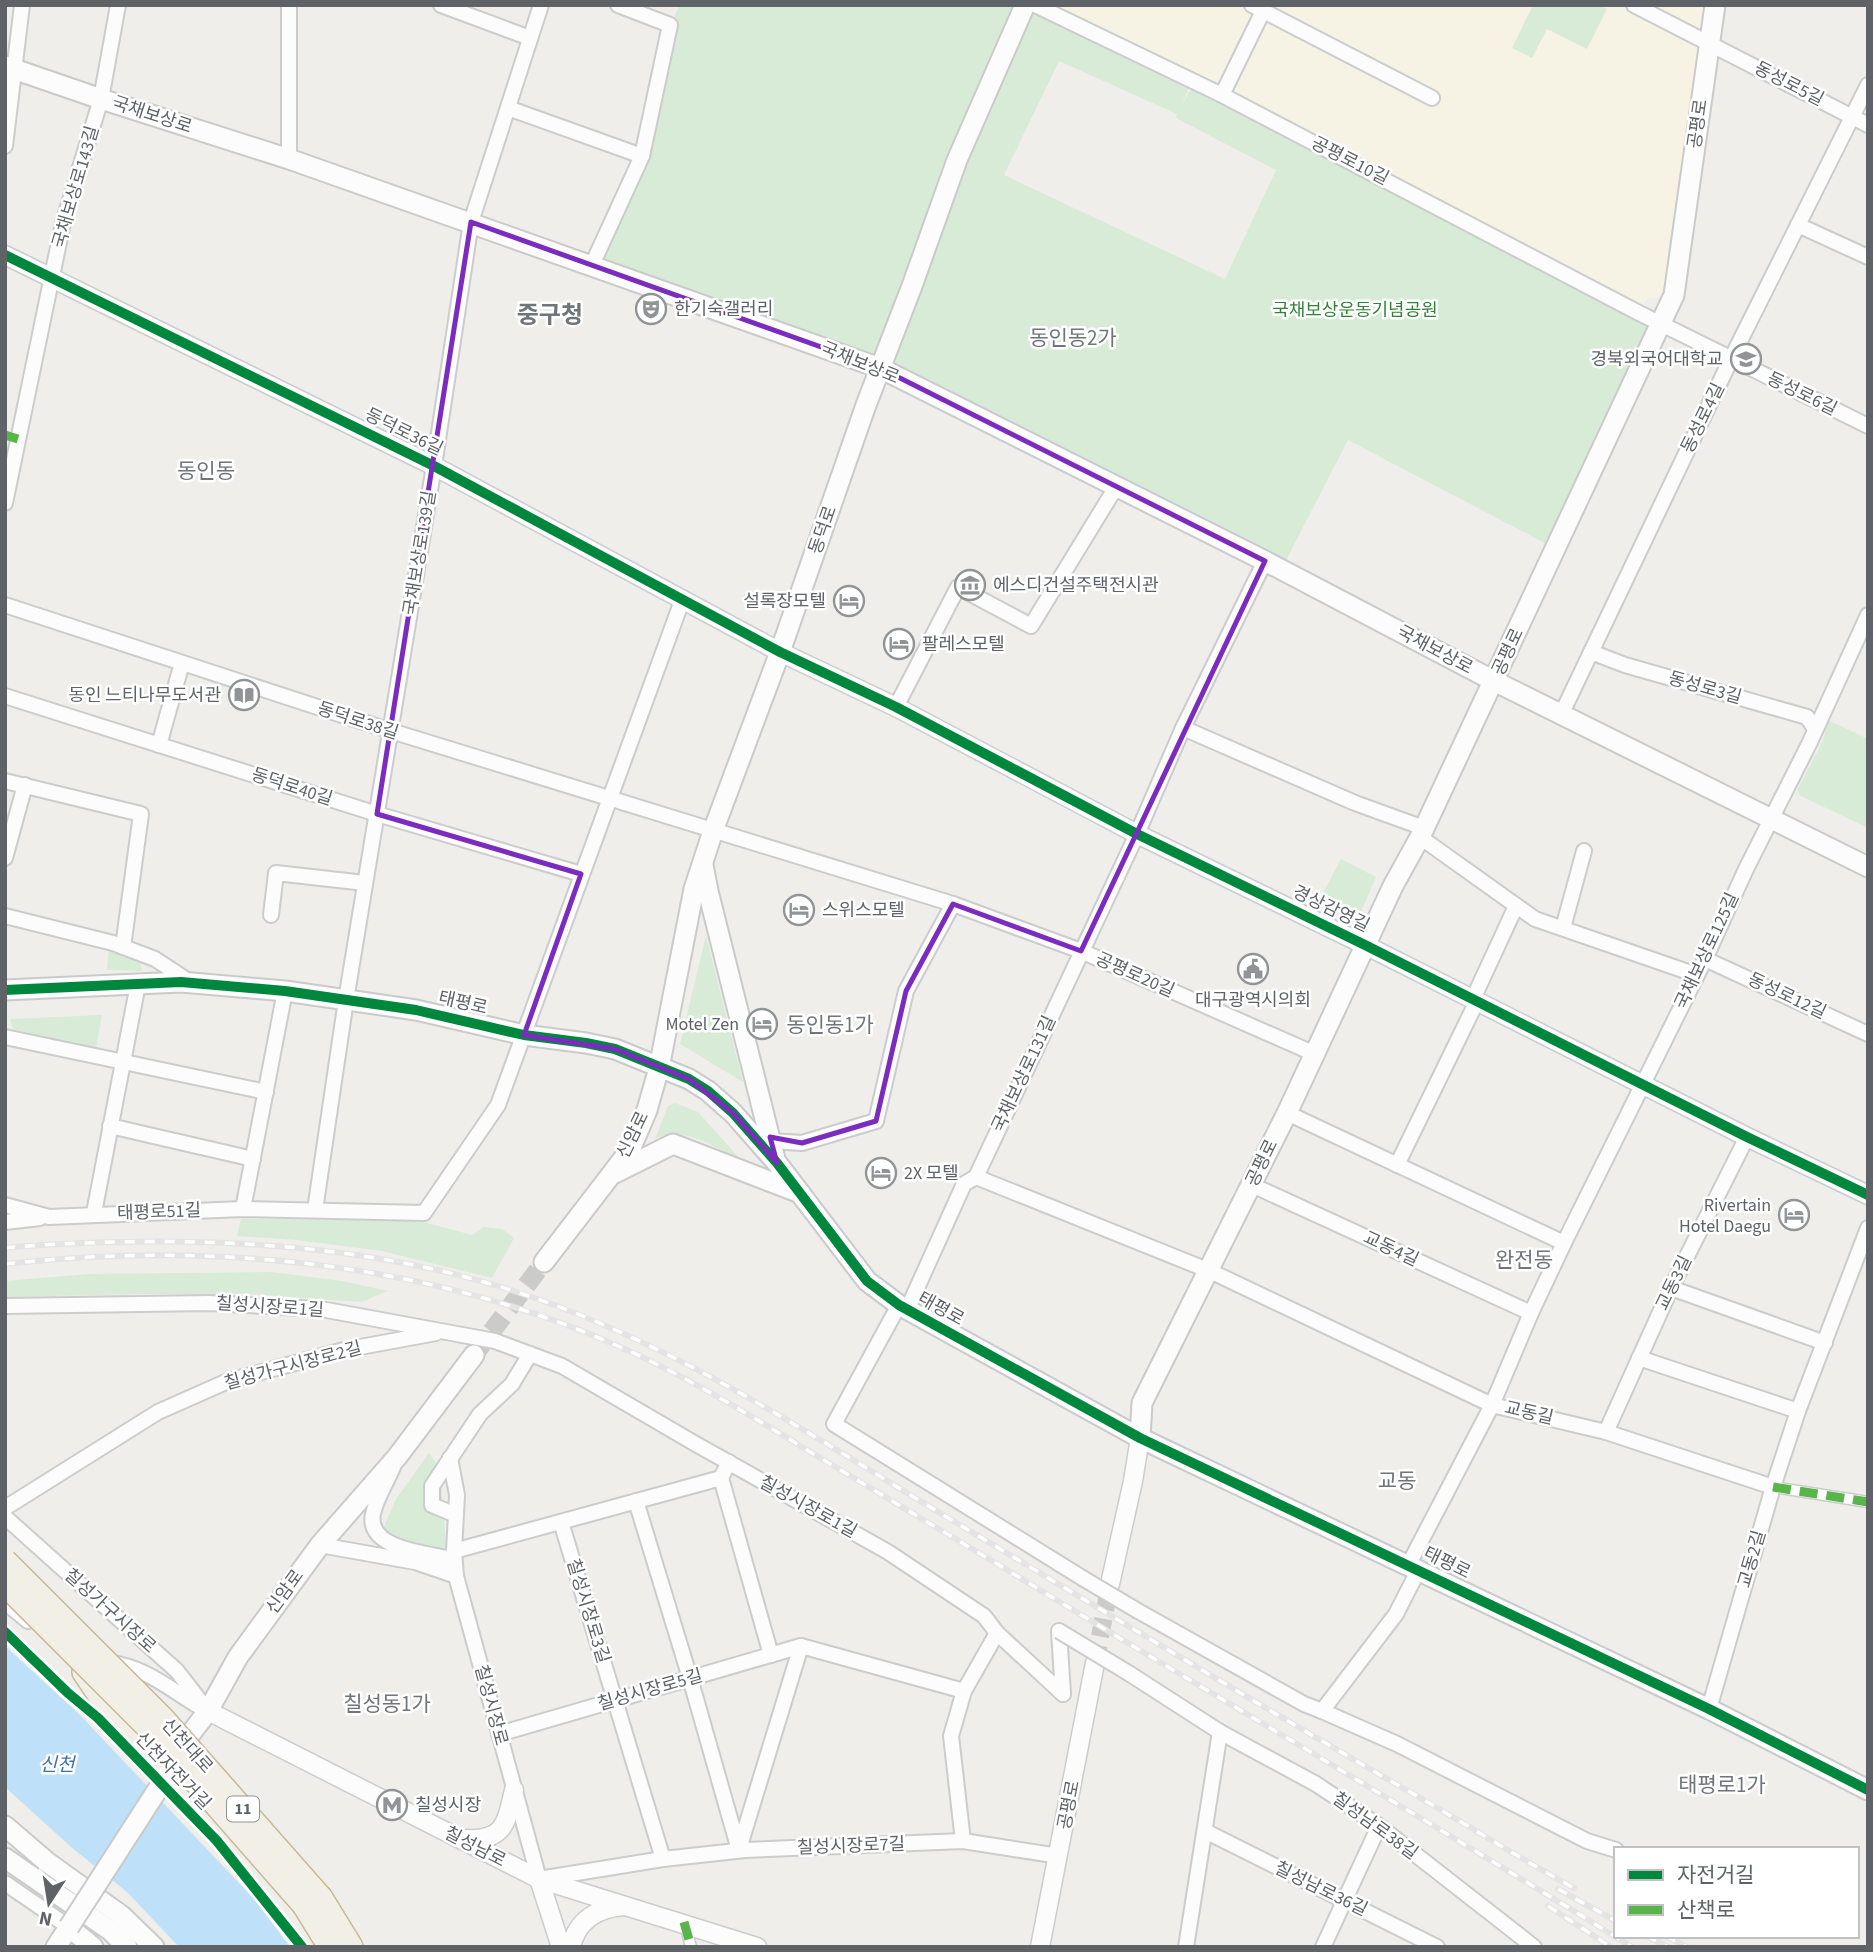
<svg xmlns="http://www.w3.org/2000/svg" width="1873" height="1952" font-family="'Source Sans 3','Noto Sans KR',sans-serif">
  <style>
    .commercial { fill: #f7f3e4 }
    .green { fill: #d8ebd6; fill-rule: evenodd }
    .water { fill: #bfe0f9 }
    .lines { fill: none; stroke-linecap: round; stroke-linejoin: round }
    .tertiary-tunnel { stroke: #cbcbca; stroke-width: 18; stroke-dasharray: 18 9; stroke-linecap: butt }
    .secondary-tunnel { stroke: #cbcbca; stroke-width: 19; stroke-dasharray: 19 10; stroke-linecap: butt }
    .pedestrian-casing { stroke: #cbcccc; stroke-width: 13 }
    .minor-casing { stroke: #cbcccc; stroke-width: 18 }
    .tertiary-casing { stroke: #cbcccc; stroke-width: 21 }
    .secondary-casing { stroke: #cacacb; stroke-width: 23 }
    .trunk-casing { stroke: #c8b996; stroke-width: 26 }
    .pedestrian { stroke: #fdfcfc; stroke-width: 10 }
    .minor { stroke: #fdfcfc; stroke-width: 14 }
    .tertiary { stroke: #fdfcfc; stroke-width: 18 }
    .secondary { stroke: #fdfcfc; stroke-width: 19 }
    .trunk { stroke: #f2f0e6; stroke-width: 23 }
    .rail-casing { stroke: #e4e4e4; stroke-width: 6 }
    .rail { stroke: #fff; stroke-width: 3.5; stroke-dasharray: 10; stroke-linecap: butt }
    .minor-bridge-casing { stroke: #cbcccc; stroke-width: 18; stroke-linecap: butt }
    .secondary-bridge-casing { stroke: #cacacb; stroke-width: 23; stroke-linecap: butt }
    .trunk-bridge-casing { stroke: #c8b996; stroke-width: 26; stroke-linecap: butt }
    .minor-bridge { stroke: #fdfcfc; stroke-width: 14 }
    .secondary-bridge { stroke: #fdfcfc; stroke-width: 19 }
    .trunk-bridge { stroke: #f2f0e6; stroke-width: 23 }
    .quiet { stroke: #58b549; stroke-width: 9; stroke-dasharray: 18 9; stroke-linecap: butt }
    .cycleway-casing { stroke: #fff; stroke-width: 15 }
    .cycleway { stroke: #00873e; stroke-width: 10 }
    .marked { fill: none; stroke: #7b2cbf; stroke-width: 5; stroke-linejoin: round }
    .labels { text-anchor: middle; dominant-baseline: central; stroke-width: 5; stroke-linejoin: round; paint-order: stroke }
    .shield { fill: #fff; stroke: #8f9295; stroke-width: 2 }
    .shield-label { font-size: 16px; font-weight: bold; fill: #5f6368 }
    .street-label { font-size: 18px; fill: #5f6368; stroke: #fff }
    .poi-label { font-size: 18px; fill: #5f6368; stroke: #fff; text-anchor: start }
    .park-label { font-size: 18px; fill: #348238; stroke: #fff }
    .water-label { font-size: 19px; font-style: italic; fill: #4174aa; stroke: #fff }
    .quarter-label { font-size: 21px; fill: #70757a; stroke: #fff }
    .district-label { font-size: 24px; font-weight: bold; fill: #70757a; stroke: #fff }
  </style>
  <rect width="100%" height="100%" fill="#efeeea"/>
  <!-- commercial -->
  <path class="commercial" d="M1034 5H1715L1667 296 1648 298 1639 313Z"/>
  <!-- green -->
  <g class="green">
    <path d="M680 5H1035L1192 80 1182 105 1195 81 1662 323 1556 549 1348 440 1281 570 880 368 592 265 642 156 670 25ZM1059 61 1177 114 1176 118 1276 170 1225 279 1004 175Z"/>
    <path d="M1533 5H1599L1607 9 1587 49 1547 29 1532 58 1512 48Z"/>
    <path d="M1828 720 1868 739V828L1799 795 1798 789 1823 741Z"/>
    <path d="M1341 859 1376 877 1361 912 1349 916 1319 901Z"/>
    <path d="M706 936 743 1082 680 1044Z"/>
    <path d="M109 950 140 961 142 971 107 970Z"/>
    <path d="M102 1015 96 1049 13 1029 10 1019Z"/>
    <path d="M675 1103 698 1112 743 1162C719 1150 682 1123 655 1139L668 1106Z"/>
    <path d="M241 1219 416 1220 472 1235 484 1227 502 1229 514 1238 492 1278 382 1251 297 1240 237 1236Z"/>
    <path d="M272 1272 342 1281 388 1291 361 1302 248 1294H141L5 1297V1281L89 1274Z"/>
    <path d="M429 1453 440 1469 447 1558 398 1540 383 1529 396 1499Z"/>
  </g>
  <!-- water -->
  <path class="water" d="M5 1646 80 1715 254 1899 290 1947H179L128 1893 71 1847 5 1787Z"/>
  <g class="lines">
    <!-- tertiary-tunnel -->
    <path class="tertiary-tunnel" d="M1095 1663 1110 1584"/>
    <!-- secondary-tunnel -->
    <path class="secondary-tunnel" d="M474 1355 544 1262"/>
    <!-- pedestrian casing -->
    <g class="pedestrian-casing">
      <g id="pedestrian">
        <path d="M1773 1487 1868 1502"/>
        <path d="M685 1924 691 1947"/>
      </g>
    </g>
    <!-- minor casing -->
    <g class="minor-casing">
      <g id="minor">
        <path d="M441 5 530 38"/>
        <path d="M1035 5 1222 95 1639 313 1868 426"/>
        <path d="M1252 5 1432 98"/>
        <path d="M1634 5 1868 125"/>
        <path d="M1222 95 1263 11"/>
        <path d="M508 108 642 156"/>
        <path d="M5 146 22 5"/>
        <path d="M289 159V5"/>
        <path d="M1798 225 1868 257"/>
        <path d="M592 265 642 156 670 25 618 5"/>
        <path d="M5 503 63 223 101 99 118 5"/>
        <path d="M5 605 391 731 953 904 1081 951 1315 1054"/>
        <path d="M1591 652 1625 665 1807 717 1815 729"/>
        <path d="M5 696 377 814 581 874"/>
        <path d="M896 707 958 587 1031 626 1116 487"/>
        <path d="M1561 715 1731 359 1868 85"/>
        <path d="M1183 728 1265 561"/>
        <path d="M159 745 182 663"/>
        <path d="M5 781 141 814 123 947"/>
        <path d="M1420 837 1535 919 1697 975"/>
        <path d="M5 858 25 785"/>
        <path d="M271 915 276 873 365 883"/>
        <path d="M5 916 113 943 155 959 190 982"/>
        <path d="M1563 928 1584 851"/>
        <path d="M1705 959 1868 1034"/>
        <path d="M1473 999 1516 906"/>
        <path d="M5 1037 266 1092"/>
        <path d="M1287 1113 1564 1243"/>
        <path d="M110 1126 253 1159"/>
        <path d="M771 1141 802 1143 876 1121 906 991 953 904"/>
        <path d="M1397 1165 1477 1001"/>
        <path d="M976 1177 1210 1271 1492 1405 1606 1432 1773 1487"/>
        <path d="M1252 1185 1531 1313"/>
        <path d="M5 1205 49 1217 243 1209 424 1213 498 1105 683 598"/>
        <path d="M243 1209 285 991"/>
        <path d="M315 1210 346 1000 434 466 471 222 541 5"/>
        <path d="M94 1213 138 984"/>
        <path d="M5 1222 40 1218"/>
        <path d="M1671 1288 1825 1343"/>
        <path d="M899 1305 834 1424 1084 1579"/>
        <path d="M5 1306 209 1303 321 1309 495 1341 562 1366 694 1443 888 1552 984 1616 997 1633 1063 1694"/>
        <path d="M907 1310 964 1184 976 1177 1137 834 1183 728 1355 803 1424 828"/>
        <path d="M1639 1358 1798 1411"/>
        <path d="M1606 1432 1671 1288 1747 1137"/>
        <path d="M450 1458 457 1495 454 1551 456 1576 539 1879 663 1859 745 1850 963 1841 1059 1856"/>
        <path d="M393 1467C387 1482 376 1498 373 1514 366 1548 424 1553 447 1558L454 1572"/>
        <path d="M721 1478 771 1655"/>
        <path d="M636 1501 690 1678 739 1850"/>
        <path d="M5 1508 158 1412 228 1381 344 1350 436 1333"/>
        <path d="M456 1515 432 1505V1486L480 1414 512 1384 530 1354"/>
        <path d="M5 1517 177 1671 208 1711"/>
        <path d="M561 1522 663 1859"/>
        <path d="M320 1545 415 1562 456 1576"/>
        <path d="M454 1551 721 1478 729 1462"/>
        <path d="M1409 1564 1492 1405 1531 1313 1564 1243 1705 959 1746 869 1810 742 1868 615"/>
        <path d="M5 1602 28 1621"/>
        <path d="M1138 1611 1304 1704 1322 1711 1396 1614 1419 1569"/>
        <path d="M1059 1631 1063 1694"/>
        <path d="M107 1662C148 1668 166 1687 200 1707"/>
        <path d="M1130 1674 1220 1732 1316 1784 1379 1826 1534 1947"/>
        <path d="M1709 1709 1773 1487 1798 1411 1868 1228"/>
        <path d="M1322 1711 1397 1744 1587 1841 1616 1850"/>
        <path d="M499 1734 801 1646 964 1691"/>
        <path d="M1205 1831 1437 1947"/>
        <path d="M963 1841 951 1736 964 1691 997 1633"/>
        <path d="M739 1849 801 1646"/>
        <path d="M5 1883 69 1927"/>
        <path d="M1186 1947 1220 1732"/>
        <path d="M1323 1947 1379 1826"/>
      </g>
    </g>
    <!-- tertiary casing -->
    <g class="tertiary-casing">
      <g id="tertiary">
        <path d="M5 255 434 466 780 652 896 707 1137 834 1365 945 1747 1137 1868 1195"/>
        <path d="M1110 1584 1133 1481 1140 1438"/>
        <path d="M208 1711 539 1879 757 1947"/>
        <path d="M466 1839C505 1841 506 1823 514 1790"/>
        <path d="M539 1879 561 1947"/>
        <path d="M571 1947C577 1920 597 1908 624 1906"/>
        <path d="M1040 1947 1095 1663"/>
      </g>
    </g>
    <!-- secondary casing -->
    <g class="secondary-casing">
      <g id="secondary">
        <path d="M5 66 101 99 289 159 880 368 1265 561 1494 681 1868 867"/>
        <path d="M703 865 708 891 775 1159"/>
        <path d="M5 990 181 982 285 991 416 1010 524 1035 586 1043 615 1049 689 1079 708 1091 733 1113 777 1163 867 1281 899 1305 1140 1438 1709 1709 1868 1790"/>
        <path d="M615 1173 673 1144 800 1193"/>
        <path d="M544 1262 630 1150 647 1110 659 1068 694 889 713 831 780 652 866 405 912 286 957 160 1025 5"/>
        <path d="M1140 1438 1142 1403 1287 1113 1393 886 1420 837 1674 295 1715 5"/>
        <path d="M177 1756 188 1737 208 1711 238 1657 320 1545 397 1457 474 1355"/>
        <path d="M5 1826 47 1862 122 1916 154 1947"/>
        <path d="M5 1858 111 1931 127 1947"/>
        <path d="M56 1947 69 1927 93 1947"/>
      </g>
    </g>
    <!-- trunk casing -->
    <g class="trunk-casing">
      <g id="trunk">
        <path d="M84 1672 111 1712 167 1775"/>
        <path d="M321 1898 351 1947"/>
        <path d="M304 1905 330 1947"/>
      </g>
    </g>
    <!-- pedestrian -->
    <use href="#pedestrian" class="pedestrian"/>
    <!-- minor -->
    <use href="#minor" class="minor"/>
    <!-- tertiary -->
    <use href="#tertiary" class="tertiary"/>
    <!-- secondary -->
    <use href="#secondary" class="secondary"/>
    <!-- trunk -->
    <use href="#trunk" class="trunk"/>
    <!-- rail casing -->
    <g class="rail-casing">
      <g id="rail">
        <path d="M5 1248C43 1244 80 1243 118 1242 251 1239 386 1250 514 1291 670 1341 806 1432 945 1516 1102 1610 1258 1705 1417 1796 1469 1826 1521 1859 1574 1888"/>
        <path d="M5 1264C212 1241 427 1262 618 1346 693 1379 762 1423 832 1465 912 1513 993 1561 1073 1610 1259 1722 1447 1832 1632 1947"/>
        <path d="M1558 1889 1616 1921"/>
        <path d="M1548 1906 1611 1947"/>
        <path d="M1647 1936 1668 1947"/>
        <path d="M1666 1936 1687 1947"/>
      </g>
    </g>
    <!-- rail -->
    <use href="#rail" class="rail"/>
    <!-- minor-bridge casing -->
    <g class="minor-bridge-casing">
      <g id="minor-bridge">
        <path d="M1084 1579 1138 1611"/>
        <path d="M1059 1631 1130 1674"/>
      </g>
    </g>
    <!-- secondary-bridge casing -->
    <g class="secondary-bridge-casing">
      <path id="secondary-bridge" d="M69 1927 167 1775"/>
    </g>
    <!-- trunk-bridge casing -->
    <g class="trunk-bridge-casing">
      <g id="trunk-bridge">
        <path d="M5 1561 164 1720 321 1898"/>
        <path d="M5 1584 148 1727 304 1905"/>
      </g>
    </g>
    <!-- minor-bridge -->
    <use href="#minor-bridge" class="minor-bridge"/>
    <!-- secondary-bridge -->
    <use href="#secondary-bridge" class="secondary-bridge"/>
    <!-- trunk-bridge -->
    <use href="#trunk-bridge" class="trunk-bridge"/>
    <!-- quiet -->
    <g class="quiet">
      <path d="M5 435 18 439"/>
      <path d="M1773 1487 1868 1502"/>
      <path d="M684 1922 691 1947"/>
    </g>
    <!-- cycleway casing -->
    <g class="cycleway-casing">
      <g id="cycleway">
        <path d="M5 255 434 466 780 652 896 707 1137 834 1365 945 1747 1137 1868 1195"/>
        <path d="M5 990 181 982 285 991 416 1010 524 1035 586 1043 615 1049 689 1079 708 1091 733 1113 777 1163 867 1281 899 1305 1140 1438 1709 1709 1868 1790"/>
        <path d="M5 1632 68 1693 98 1718 217 1841 302 1947"/>
      </g>
    </g>
    <!-- cycleway -->
    <use href="#cycleway" class="cycleway"/>
  </g>
  <!-- marked area -->
  <path class="marked" d="M471 222 880 368 1265 561 1081 951 953 904 906 991 876 1121 802 1143 770 1137 777 1163 733 1113 689 1079 615 1049 524 1035 581 874 377 814Z"/>
  <!-- icons -->
  <defs>
    <g id="theatre-ring" transform="scale(1.575)"><circle r="9.5" fill="#fff" stroke="#919496" stroke-width="1.5"/><path d="M-5-5.5Q0-4 5-5.5V0Q5 5 0 6Q-5 5-5 0ZM-3.3-2.5H-1v1.5H-3.3ZM1-2.5H3.3v1.5H1ZM-2.8 1Q0 5.5 2.8 1Z" fill="#919496"/></g>
    <g id="university-ring" transform="scale(1.575)"><circle r="9.5" fill="#fff" stroke="#919496" stroke-width="1.5"/><path d="M0-5L7-2L0 1L-7-2ZM-4 1L0 2.5L4 1V4Q0 6-4 4Z" fill="#919496"/></g>
    <g id="museum-ring" transform="scale(1.575)"><circle r="9.5" fill="#fff" stroke="#919496" stroke-width="1.5"/><path d="M0-6L6-3V-2H-6V-3ZM-5-1h2V3h-2ZM-1-1h2V3h-2ZM3-1h2V3H3ZM-6 4H6V6H-6Z" fill="#919496"/></g>
    <g id="hotel-ring" transform="scale(1.575)"><circle r="9.5" fill="#fff" stroke="#919496" stroke-width="1.5"/><path d="M-6-4.5h1.5V1H6V5H4.5V3h-9V5H-6ZM-4 0a1.8 1.8 0 1 1 3.6 0ZM.5 0V-2.5h3Q6-2.5 6 0Z" fill="#919496"/></g>
    <g id="library-ring" transform="scale(1.575)"><circle r="9.5" fill="#fff" stroke="#919496" stroke-width="1.5"/><path d="M-6-4Q-3-5.5-.7-3.5V5Q-3 3-6 4ZM6-4Q3-5.5 .7-3.5V5Q3 3 6 4Z" fill="#919496"/></g>
    <g id="civic-ring" transform="scale(1.575)"><circle r="9.5" fill="#fff" stroke="#919496" stroke-width="1.5"/><path d="M-.6-6.5H3V-4.5H.6V-3L4-1V1h2V6H-6V1h2V-1L-.6-3ZM-1.2 2.5V6h2.4V2.5Z" fill="#919496"/></g>
    <g id="metro-ring" transform="scale(1.575)"><circle r="9.5" fill="#fff" stroke="#919496" stroke-width="1.5"/><path d="M-5.5 5V-5H-3L0 0L3-5H5.5V5H3V-.5L0 4L-3-.5V5Z" fill="#919496"/></g>
  </defs>
  <g fill-rule="evenodd">
    <use href="#theatre-ring" x="651" y="309"/>
    <use href="#university-ring" x="1746" y="359"/>
    <use href="#museum-ring" x="970" y="585"/>
    <use href="#hotel-ring" x="849" y="601"/>
    <use href="#hotel-ring" x="899" y="644"/>
    <use href="#library-ring" x="244" y="695"/>
    <use href="#hotel-ring" x="799" y="910"/>
    <use href="#civic-ring" x="1253" y="969"/>
    <use href="#hotel-ring" x="762" y="1024"/>
    <use href="#hotel-ring" x="881" y="1173"/>
    <use href="#hotel-ring" x="1794" y="1215"/>
    <use href="#metro-ring" x="392" y="1805"/>
  </g>
  <g class="labels">
    <!-- shield labels -->
    <rect class="shield" x="227" y="1796.5" width="32" height="25" rx="5"/>
    <g class="shield-label">
      <text x="243" y="1809">11</text>
    </g>
    <!-- street labels -->
    <g class="street-label">
      <text transform="translate(1789 84) rotate(27)">동성로5길</text>
      <text transform="translate(152 115) rotate(18)">국채보상로</text>
      <text transform="translate(1698 124) rotate(-82)">공평로</text>
      <text transform="translate(1350 161) rotate(27)">공평로10길</text>
      <text transform="translate(76 187) rotate(-74)">국채보상로143길</text>
      <text transform="translate(860 363) rotate(22)">국채보상로</text>
      <text transform="translate(1802 394) rotate(26)">동성로6길</text>
      <text transform="translate(1703 418) rotate(-64)">동성로4길</text>
      <text transform="translate(404 432) rotate(26)">동덕로36길</text>
      <text transform="translate(823 530) rotate(-71)">동덕로</text>
      <text transform="translate(420 553) rotate(-81)">국채보상로139길</text>
      <text transform="translate(1435 650) rotate(28)">국채보상로</text>
      <text transform="translate(1508 652) rotate(-65)">공평로</text>
      <text transform="translate(1705 688) rotate(16)">동성로3길</text>
      <text transform="translate(358 721) rotate(18)">동덕로38길</text>
      <text transform="translate(292 787) rotate(18)">동덕로40길</text>
      <text transform="translate(1331 909) rotate(26)">경상감영길</text>
      <text transform="translate(1707 951) rotate(-65)">국채보상로125길</text>
      <text transform="translate(1135 975) rotate(24)">공평로20길</text>
      <text transform="translate(1787 996) rotate(25)">동성로12길</text>
      <text transform="translate(463 1003) rotate(13)">태평로</text>
      <text transform="translate(1024 1074) rotate(-65)">국채보상로131길</text>
      <text transform="translate(633 1135) rotate(-64)">신암로</text>
      <text transform="translate(1262 1163) rotate(-64)">공평로</text>
      <text transform="translate(159 1212) rotate(-2)">태평로51길</text>
      <text transform="translate(1391 1249) rotate(25)">교동4길</text>
      <text transform="translate(1674 1283) rotate(-64)">교동3길</text>
      <text transform="translate(270 1307) rotate(4)">칠성시장로1길</text>
      <text transform="translate(941 1309) rotate(29)">태평로</text>
      <text transform="translate(293 1366) rotate(-15)">칠성가구시장로2길</text>
      <text transform="translate(1529 1413) rotate(13)">교동길</text>
      <text transform="translate(808 1507) rotate(29)">칠성시장로1길</text>
      <text transform="translate(1752 1559) rotate(-74)">교동2길</text>
      <text transform="translate(1447 1563) rotate(26)">태평로</text>
      <text transform="translate(285 1592) rotate(-54)">신암로</text>
      <text transform="translate(110 1611) rotate(42)">칠성가구시장로</text>
      <text transform="translate(588 1611) rotate(73)">칠성시장로3길</text>
      <text transform="translate(650 1690) rotate(-16)">칠성시장로5길</text>
      <text transform="translate(491 1705) rotate(75)">칠성시장로</text>
      <text transform="translate(187 1746) rotate(48)">신천대로</text>
      <text transform="translate(173 1771) rotate(46)">신천자전거길</text>
      <text transform="translate(1069 1805) rotate(-79)">공평로</text>
      <text transform="translate(1375 1826) rotate(36)">칠성남로38길</text>
      <text transform="translate(851 1846) rotate(-2)">칠성시장로7길</text>
      <text transform="translate(475 1847) rotate(27)">칠성남로</text>
      <text transform="translate(1321 1889) rotate(26)">칠성남로36길</text>
    </g>
    <!-- poi labels -->
    <g class="poi-label">
      <text x="674" y="309">한기숙갤러리</text>
      <text x="1723" y="359" text-anchor="end">경북외국어대학교</text>
      <text x="993" y="585">에스디건설주택전시관</text>
      <text x="826" y="601" text-anchor="end">설록장모텔</text>
      <text x="922" y="644">팔레스모텔</text>
      <text x="221" y="695" text-anchor="end">동인 느티나무도서관</text>
      <text x="822" y="910">스위스모텔</text>
      <text x="1253" y="1000" text-anchor="middle">대구광역시의회</text>
      <text x="739" y="1024" text-anchor="end">Motel Zen</text>
      <text x="904" y="1173">2X 모텔</text>
      <text x="1771" y="1205" text-anchor="end">Rivertain<tspan x="1771" dy="21">Hotel Daegu</tspan></text>
      <text x="415" y="1805">칠성시장</text>
    </g>
    <!-- park labels -->
    <g class="park-label">
      <text x="1355" y="310">국채보상운동기념공원</text>
    </g>
    <!-- water labels -->
    <g class="water-label">
      <text x="57" y="1765">신천</text>
    </g>
    <!-- quarter labels -->
    <g class="quarter-label">
      <text x="1073" y="338">동인동2가</text>
      <text x="206" y="471">동인동</text>
      <text x="830" y="1025">동인동1가</text>
      <text x="1524" y="1260">완전동</text>
      <text x="1397" y="1481">교동</text>
      <text x="387" y="1704">칠성동1가</text>
      <text x="1722" y="1785">태평로1가</text>
    </g>
    <!-- district labels -->
    <g class="district-label">
      <text x="550" y="315">중구청</text>
    </g>
  </g>
  <!-- border -->
  <rect width="1873" height="1952" fill="none" stroke="#5f6368" stroke-width="14"/>
  <!-- legend -->
  <rect x="1614" y="1847" width="245" height="91" fill="#ffffff" stroke="#bfc1c3" stroke-width="2"/>
  <rect x="1628" y="1870" width="35" height="10" fill="#00873e" stroke="#bfc1c3" stroke-width="2"/>
  <text x="1677" y="1882" font-size="21" fill="#5f6368">자전거길</text>
  <rect x="1628" y="1905" width="35" height="10" fill="#58b549" stroke="#bfc1c3" stroke-width="2"/>
  <text x="1677" y="1917" font-size="21" fill="#5f6368">산책로</text>
  <!-- north arrow -->
  <g transform="translate(49 1903) rotate(192)" stroke="#ffffff" stroke-width="5" paint-order="stroke">
  <path d="M0-5L12 26L0 18L-12 26Z" fill="#5f6368"/>
  <text y="-10" font-size="19" font-weight="bold" text-anchor="middle" fill="#5f6368">N</text>
  </g>
</svg>
